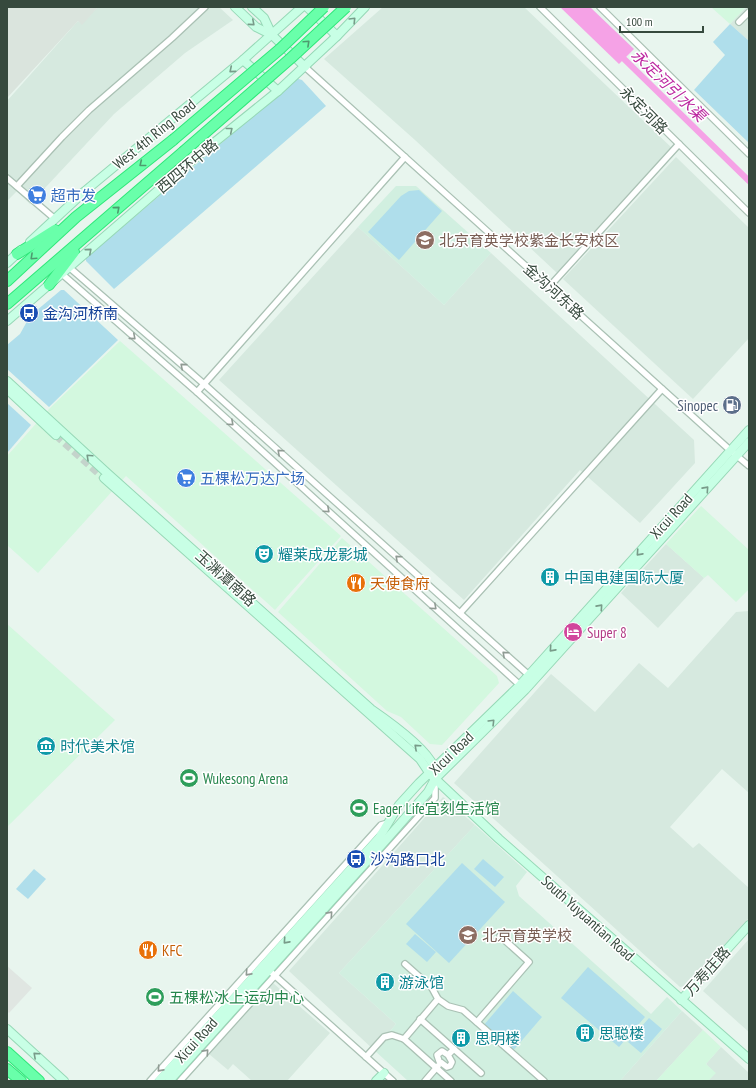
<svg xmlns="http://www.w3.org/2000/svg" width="756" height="1088" font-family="'PT Sans Narrow','Noto Sans SC',sans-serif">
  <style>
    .residential { fill: #d6e9df }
    .commercial { fill: #d3f8df }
    .industrial { fill: #dae4dd }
    .education { fill: #d1efe0 }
    .green { fill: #afdeeb }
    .parking { fill: #e0e6e2 }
    .water { fill: #f5a2e6 }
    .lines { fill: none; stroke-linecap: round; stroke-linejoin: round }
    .canal { stroke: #f5a2e6; stroke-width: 6 }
    .secondary-tunnel { stroke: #c4d3cb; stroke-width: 8; stroke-dasharray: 8 4; stroke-linecap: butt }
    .street-casing { stroke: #aac1b4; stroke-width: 8 }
    .secondary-casing { stroke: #96d8b6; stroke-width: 10 }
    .highway-casing { stroke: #30e77a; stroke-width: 12 }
    .street { stroke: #fff; stroke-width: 5.5 }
    .secondary { stroke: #c8ffe5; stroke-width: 8 }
    .highway { stroke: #69ffaa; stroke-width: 10 }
    .highway-bridge-casing { stroke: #30e77a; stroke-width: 12; stroke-linecap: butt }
    .highway-bridge { stroke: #69ffaa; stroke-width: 10 }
    .oneway { stroke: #789b89 }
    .oneway2 { stroke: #4d9b6e }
    .oneway3 { stroke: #909b94 }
    .labels { text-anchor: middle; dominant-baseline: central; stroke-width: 3; stroke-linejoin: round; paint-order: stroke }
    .street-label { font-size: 15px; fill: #36493d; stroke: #fff }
    .shop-label { font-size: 15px; fill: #366cbe; stroke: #fff; text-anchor: start }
    .education-label { font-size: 15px; fill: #785e54; stroke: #fff; text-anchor: start }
    .transit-label { font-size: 15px; fill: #164399; stroke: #fff; text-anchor: start }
    .service-label { font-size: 15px; fill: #4e5e75; stroke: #fff; text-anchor: end }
    .culture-label { font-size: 15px; fill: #0d838f; stroke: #fff; text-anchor: start }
    .food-label { font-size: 15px; fill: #c56008; stroke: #fff; text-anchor: start }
    .hotel-label { font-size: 15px; fill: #b23c85; stroke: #fff; text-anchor: start }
    .leisure-label { font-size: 15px; fill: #27864d; stroke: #fff; text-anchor: start }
    .water-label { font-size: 16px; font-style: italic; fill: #bc28a0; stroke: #fff }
  </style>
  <rect width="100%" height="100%" fill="#e8f5ee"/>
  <!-- residential -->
  <g class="residential">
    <path d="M98 7H219L233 20 185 53 114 114 30 204 17 191 7 201V101L78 21 82 24Z"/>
    <path d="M383 7H524L673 149 557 273 415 140 324 59Z"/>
    <path d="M746 7H749V41L730 24Z"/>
    <path d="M676 157 749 228V338L693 399 563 279Z"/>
    <path d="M358 227 444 305 491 253 694 440 695 463 640 523 580 470 464 600 219 380Z"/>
    <path d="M666 544 704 578 658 628 621 593Z"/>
    <path d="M749 611V793L722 769 670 827 693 848 699 843 749 888V918L688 985 680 987 454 783 551 674 595 712 639 663 668 688 736 612Z"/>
    <path d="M443 797 475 825 339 973 396 1024 374 1050 289 971Z"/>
    <path d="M749 939V1032L703 991Z"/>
    <path d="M273 983 330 1033 287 1081H252L233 1064 228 1070 209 1054Z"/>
    <path d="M682 1011 703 1030 656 1081H620Z"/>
    <path d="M721 1047 749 1073V1081H708L715 1073 706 1064Z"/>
  </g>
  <!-- commercial -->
  <g class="commercial">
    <path d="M711 7H746L730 24Z"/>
    <path d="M120 341 341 536 275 610 126 476 38 573 7 545V456L50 408Z"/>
    <path d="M701 506 749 550V589L736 602 708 575 704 578 666 544Z"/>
    <path d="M342 538 497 676 499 683 442 745 430 744 401 717 387 711 278 612Z"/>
    <path d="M7 624 115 720 7 827Z"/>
    <path d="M703 1030 721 1047 706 1064 716 1073 708 1081H656Z"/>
  </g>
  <!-- industrial -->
  <path class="industrial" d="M7 7H98L82 25 78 21 7 98Z"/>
  <!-- education -->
  <g class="education">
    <path d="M396 186H416L491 253 444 305 358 227Z"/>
    <path d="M475 825 527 872 516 886 519 896 651 1014 667 997 682 1011 620 1081H408L374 1050 396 1024 339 973Z"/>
  </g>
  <!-- green -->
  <g class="green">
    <path d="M730 24 749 41V143L694 90 725 55 713 42Z"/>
    <path d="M295 78 302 80 326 106 114 289 86 261V258L238 129Z"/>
    <path d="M419 190 442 211 399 260 368 232 401 196 409 191Z"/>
    <path d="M61 290H64L118 340 49 407 7 369V345L20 334 30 316Z"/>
    <path d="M7 403 31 425 7 453Z"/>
    <path d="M483 859 504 877 495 887 474 869Z"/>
    <path d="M462 863 505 902 449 963 406 924Z"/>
    <path d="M34 869 46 879 28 899 16 889Z"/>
    <path d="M415 934 436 952 427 962 406 944Z"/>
    <path d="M588 967 645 1017 619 1047 561 998Z"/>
    <path d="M513 991 542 1017 512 1052 483 1026Z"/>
    <path d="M649 1018 662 1029 641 1053 628 1042Z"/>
  </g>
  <!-- parking -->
  <path class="parking" d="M7 966 32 988 9 1013 7 1011Z"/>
  <!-- water -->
  <path class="water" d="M560 7H590L634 49 619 64Z"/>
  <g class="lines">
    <!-- canal -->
    <path class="canal" d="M619 54 749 181"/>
    <!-- secondary-tunnel -->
    <path class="secondary-tunnel" d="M56 435 104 478"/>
    <!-- street casing -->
    <g class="street-casing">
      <g id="street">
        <path d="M540 7 749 213"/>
        <path d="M600 7 749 154"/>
        <path d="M739 22 749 12"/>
        <path d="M305 67 731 451 749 466"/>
        <path d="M7 178 55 219"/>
        <path d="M17 186 62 137 89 110 172 38 205 7"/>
        <path d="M70 268 204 384 531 677"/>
        <path d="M62 274 197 392 522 687"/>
        <path d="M549 287 679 144"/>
        <path d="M197 392 405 157"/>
        <path d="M460 613 662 389"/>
        <path d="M405 964 432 988 438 999 448 1006 463 1010 544 1081"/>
        <path d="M272 973 393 1081"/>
        <path d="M438 999 404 1039 451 1081"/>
        <path d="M420 1019 481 1073"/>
        <path d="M477 1022 529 962 500 936"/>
        <path d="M448 1055 452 1062 450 1066 447 1067 439 1061 437 1055 442 1051 448 1055 454 1049"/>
        <path d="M366 1057 384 1037 392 1035 404 1039"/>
        <path d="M150 1081 381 825 388 823"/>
        <path d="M180 1081 435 798V781"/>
        <path d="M425 1081 438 1066"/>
      </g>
    </g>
    <!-- secondary casing -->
    <g class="secondary-casing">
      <g id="secondary">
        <path d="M235 7 256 27 272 35 305 67"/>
        <path d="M252 7 264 18 272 35"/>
        <path d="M307 7 337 36"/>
        <path d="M243 60 278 91"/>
        <path d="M30 242 85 191 243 60 302 7"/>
        <path d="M7 263 21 250"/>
        <path d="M7 321 200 154 278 91 337 36 365 7"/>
        <path d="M7 381 107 473 371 709C387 720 435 754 435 772"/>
        <path d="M7 389 56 435"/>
        <path d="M104 478 420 759 430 774 499 839 749 1059"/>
        <path d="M681 1000 749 925"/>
        <path d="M7 1029 64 1081"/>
        <path d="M159 1081 379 838 399 805 419 783 520 685 749 430"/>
        <path d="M169 1081 385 841 428 792 435 779 525 690 749 442"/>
        <path d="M376 1081 384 1073"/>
      </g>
    </g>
    <!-- highway casing -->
    <g class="highway-casing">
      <g id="highway">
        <path d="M17 254 55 230"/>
        <path d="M7 281 76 217 173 140"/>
        <path d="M49 285 74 252"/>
        <path d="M7 304 183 152"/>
        <path d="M7 1052 39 1081"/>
        <path d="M7 1069 21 1081"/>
      </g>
    </g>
    <!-- street -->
    <use href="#street" class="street"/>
    <!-- secondary -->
    <use href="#secondary" class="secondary"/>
    <!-- highway -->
    <use href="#highway" class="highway"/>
    <!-- highway-bridge casing -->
    <g class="highway-bridge-casing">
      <g id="highway-bridge">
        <path d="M173 140 280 49 324 7"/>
        <path d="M183 152 291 58 346 7"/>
      </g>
    </g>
    <!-- highway-bridge -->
    <use href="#highway-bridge" class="highway-bridge"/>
  </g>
  <!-- one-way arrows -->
  <defs><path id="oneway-chevron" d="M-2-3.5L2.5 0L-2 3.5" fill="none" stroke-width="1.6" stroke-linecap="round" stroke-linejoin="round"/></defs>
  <g class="oneway">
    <use href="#oneway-chevron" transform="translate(353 20) rotate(-46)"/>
    <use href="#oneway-chevron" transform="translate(252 23) rotate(41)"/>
    <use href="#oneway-chevron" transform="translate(232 70) rotate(140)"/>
    <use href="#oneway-chevron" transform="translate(230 130) rotate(-39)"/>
    <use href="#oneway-chevron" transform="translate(89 251) rotate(-41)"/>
    <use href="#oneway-chevron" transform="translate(89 457) rotate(-137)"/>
    <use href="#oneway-chevron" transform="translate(706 489) rotate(-48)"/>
    <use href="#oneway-chevron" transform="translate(639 553) rotate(132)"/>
    <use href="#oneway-chevron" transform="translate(600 607) rotate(-48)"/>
    <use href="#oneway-chevron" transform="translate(552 649) rotate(132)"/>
    <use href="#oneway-chevron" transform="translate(492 722) rotate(-45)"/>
    <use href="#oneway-chevron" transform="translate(417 747) rotate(-138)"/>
    <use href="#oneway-chevron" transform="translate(286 941) rotate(132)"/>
    <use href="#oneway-chevron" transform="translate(36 1055) rotate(-138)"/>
  </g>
  <g class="oneway2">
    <use href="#oneway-chevron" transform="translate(307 43) rotate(-43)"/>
    <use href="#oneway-chevron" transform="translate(142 164) rotate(141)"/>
    <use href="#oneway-chevron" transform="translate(117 209) rotate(-41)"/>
    <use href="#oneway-chevron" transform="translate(33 257) rotate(137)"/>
  </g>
  <g class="oneway3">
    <use href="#oneway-chevron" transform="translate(133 337) rotate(41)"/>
    <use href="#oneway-chevron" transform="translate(183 366) rotate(-139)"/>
    <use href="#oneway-chevron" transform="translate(231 423) rotate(42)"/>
    <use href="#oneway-chevron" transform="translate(280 452) rotate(-138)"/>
    <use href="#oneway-chevron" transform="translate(327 510) rotate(42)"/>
    <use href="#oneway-chevron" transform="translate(398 558) rotate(-138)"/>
    <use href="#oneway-chevron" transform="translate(434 607) rotate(42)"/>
    <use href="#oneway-chevron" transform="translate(505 654) rotate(-138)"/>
    <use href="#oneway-chevron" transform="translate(330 914) rotate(-48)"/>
    <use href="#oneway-chevron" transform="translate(248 973) rotate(132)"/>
    <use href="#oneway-chevron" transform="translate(206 1052) rotate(-48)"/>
    <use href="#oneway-chevron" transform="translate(160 1069) rotate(132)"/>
  </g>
  <!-- icons -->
  <defs>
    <g id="supermarket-disc" transform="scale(1)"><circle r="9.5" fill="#3f7fe0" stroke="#fff"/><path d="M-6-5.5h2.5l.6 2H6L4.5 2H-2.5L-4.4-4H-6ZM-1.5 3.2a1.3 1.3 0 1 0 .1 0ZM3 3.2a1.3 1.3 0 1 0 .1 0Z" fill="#fff"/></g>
    <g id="school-disc" transform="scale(1)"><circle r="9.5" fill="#8d6e63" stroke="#fff"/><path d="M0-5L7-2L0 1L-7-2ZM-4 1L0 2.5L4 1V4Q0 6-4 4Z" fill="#fff"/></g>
    <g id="bus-disc" transform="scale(1)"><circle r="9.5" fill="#1a4fb4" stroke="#fff"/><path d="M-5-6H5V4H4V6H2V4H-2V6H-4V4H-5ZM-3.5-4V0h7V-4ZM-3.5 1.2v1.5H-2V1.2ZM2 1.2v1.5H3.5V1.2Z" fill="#fff"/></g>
    <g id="fuel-disc" transform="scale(1)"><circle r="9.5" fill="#5c6f8a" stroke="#fff"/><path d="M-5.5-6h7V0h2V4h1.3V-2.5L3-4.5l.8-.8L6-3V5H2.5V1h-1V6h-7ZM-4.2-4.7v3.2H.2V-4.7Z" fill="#fff"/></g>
    <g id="theatre-disc" transform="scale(1)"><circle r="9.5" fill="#0f9aa8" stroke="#fff"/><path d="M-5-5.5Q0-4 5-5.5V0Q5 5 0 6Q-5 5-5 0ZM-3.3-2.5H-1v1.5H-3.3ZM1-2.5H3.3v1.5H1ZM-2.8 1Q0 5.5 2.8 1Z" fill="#fff"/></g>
    <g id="building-disc" transform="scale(1)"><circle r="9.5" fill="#0f9aa8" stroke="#fff"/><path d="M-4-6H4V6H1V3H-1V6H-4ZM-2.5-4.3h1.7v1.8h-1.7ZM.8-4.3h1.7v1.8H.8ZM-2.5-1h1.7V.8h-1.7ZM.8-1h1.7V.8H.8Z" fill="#fff"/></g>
    <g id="restaurant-disc" transform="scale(1)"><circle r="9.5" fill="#e8710a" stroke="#fff"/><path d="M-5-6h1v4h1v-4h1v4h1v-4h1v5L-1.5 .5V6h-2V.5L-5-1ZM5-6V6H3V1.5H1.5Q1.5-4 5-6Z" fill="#fff"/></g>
    <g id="hotel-disc" transform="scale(1)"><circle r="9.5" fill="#d1479c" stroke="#fff"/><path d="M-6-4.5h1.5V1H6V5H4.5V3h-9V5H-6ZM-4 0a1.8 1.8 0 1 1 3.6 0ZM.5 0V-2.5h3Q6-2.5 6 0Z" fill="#fff"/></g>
    <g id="museum-disc" transform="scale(1)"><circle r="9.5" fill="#0f9aa8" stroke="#fff"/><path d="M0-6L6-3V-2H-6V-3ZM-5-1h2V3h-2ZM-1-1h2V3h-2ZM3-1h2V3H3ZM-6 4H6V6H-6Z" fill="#fff"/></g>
    <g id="stadium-disc" transform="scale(1)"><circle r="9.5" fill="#2e9e5b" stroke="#fff"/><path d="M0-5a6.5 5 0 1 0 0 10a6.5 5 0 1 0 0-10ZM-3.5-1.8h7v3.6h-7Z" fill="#fff"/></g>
  </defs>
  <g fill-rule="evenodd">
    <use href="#supermarket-disc" x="37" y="195"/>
    <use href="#school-disc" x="425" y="240"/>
    <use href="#bus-disc" x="29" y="313"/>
    <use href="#fuel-disc" x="732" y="405"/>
    <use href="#supermarket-disc" x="186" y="478"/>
    <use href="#theatre-disc" x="264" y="554"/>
    <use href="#building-disc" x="550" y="577"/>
    <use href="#restaurant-disc" x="356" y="583"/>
    <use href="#hotel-disc" x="573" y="632"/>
    <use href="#museum-disc" x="46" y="746"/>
    <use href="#stadium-disc" x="189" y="778"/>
    <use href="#stadium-disc" x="359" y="808"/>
    <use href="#bus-disc" x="356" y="859"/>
    <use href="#school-disc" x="468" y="935"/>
    <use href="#restaurant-disc" x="148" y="950"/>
    <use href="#building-disc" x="385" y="982"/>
    <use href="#stadium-disc" x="155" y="997"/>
    <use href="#building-disc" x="585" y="1033"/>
    <use href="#building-disc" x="461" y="1038"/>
  </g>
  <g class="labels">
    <!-- street labels -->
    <g class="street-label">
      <text transform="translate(644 110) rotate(45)">永定河路</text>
      <text transform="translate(154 134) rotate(-39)">West 4th Ring Road</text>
      <text transform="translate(187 166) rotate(-40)">西四环中路</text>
      <text transform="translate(554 291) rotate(42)">金沟河东路</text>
      <text transform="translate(671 516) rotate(-48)">Xicui Road</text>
      <text transform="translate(226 578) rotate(42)">玉渊潭南路</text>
      <text transform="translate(451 753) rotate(-44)">Xicui Road</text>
      <text transform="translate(588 918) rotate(42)">South Yuyuantian Road</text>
      <text transform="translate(707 971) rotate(-48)">万寿庄路</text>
      <text transform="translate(196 1040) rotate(-48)">Xicui Road</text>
    </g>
    <!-- shop labels -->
    <g class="shop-label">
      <text x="51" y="195">超市发</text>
      <text x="200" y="478">五棵松万达广场</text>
    </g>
    <!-- education labels -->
    <g class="education-label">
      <text x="439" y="240">北京育英学校紫金长安校区</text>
      <text x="482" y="935">北京育英学校</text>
    </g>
    <!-- transit labels -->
    <g class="transit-label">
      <text x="43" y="313">金沟河桥南</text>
      <text x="370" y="859">沙沟路口北</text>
    </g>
    <!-- service labels -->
    <g class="service-label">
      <text x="718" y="405">Sinopec</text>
    </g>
    <!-- culture labels -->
    <g class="culture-label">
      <text x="278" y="554">耀莱成龙影城</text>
      <text x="564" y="577">中国电建国际大厦</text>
      <text x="60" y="746">时代美术馆</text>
      <text x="399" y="982">游泳馆</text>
      <text x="599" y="1033">思聪楼</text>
      <text x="475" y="1038">思明楼</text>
    </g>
    <!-- food labels -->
    <g class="food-label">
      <text x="370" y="583">天使食府</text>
      <text x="162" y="950">KFC</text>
    </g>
    <!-- hotel labels -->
    <g class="hotel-label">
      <text x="587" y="632">Super 8</text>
    </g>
    <!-- leisure labels -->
    <g class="leisure-label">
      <text x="203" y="778">Wukesong Arena</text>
      <text x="373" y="808">Eager Life宜刻生活馆</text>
      <text x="169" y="997">五棵松冰上运动中心</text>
    </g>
    <!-- water labels -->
    <g class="water-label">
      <text transform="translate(669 85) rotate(44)">永定河引水渠</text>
    </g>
  </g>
  <!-- border -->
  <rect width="756" height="1088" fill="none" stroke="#36493d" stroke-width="16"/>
  <!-- scale -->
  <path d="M620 26v6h83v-6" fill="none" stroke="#36493d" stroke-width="2"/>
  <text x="626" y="26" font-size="12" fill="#36493d" stroke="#ffffff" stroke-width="3" paint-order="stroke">100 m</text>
</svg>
